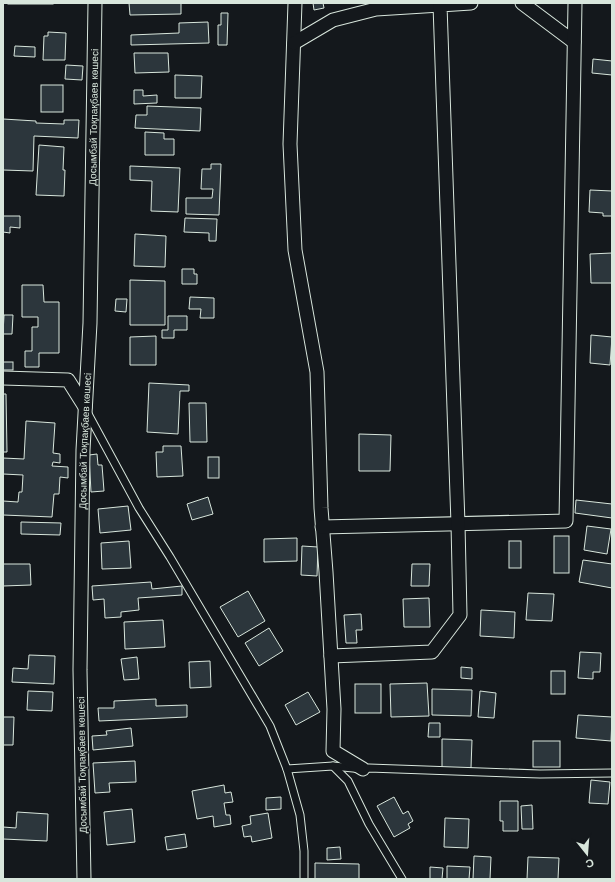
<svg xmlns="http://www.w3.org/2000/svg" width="615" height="882" font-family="Arial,sans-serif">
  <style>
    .building { fill: #2c363c; stroke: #d8e6dc }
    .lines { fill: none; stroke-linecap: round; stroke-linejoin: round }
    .service-casing { stroke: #d8e6dc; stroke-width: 9 }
    .minor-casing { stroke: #d8e6dc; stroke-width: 15 }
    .service { stroke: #14181c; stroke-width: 7 }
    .minor { stroke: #14181c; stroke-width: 13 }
    .labels { text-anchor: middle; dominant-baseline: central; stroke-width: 3; stroke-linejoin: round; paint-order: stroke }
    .street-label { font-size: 10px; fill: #d8e6dc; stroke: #14181c }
  </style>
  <rect width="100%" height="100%" fill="#14181c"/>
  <!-- building -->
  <g class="building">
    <rect x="8" y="3" width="45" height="1"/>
    <path d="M129 3H181V14L130 15Z"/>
    <path d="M313 3H323L324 8 314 10Z"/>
    <path d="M221 13H228L227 45H218V25H221Z"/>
    <path d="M208 22 209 43 131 45V35L179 33V23Z"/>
    <path d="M48 32 66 33 65 60H43L44 36H48Z"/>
    <path d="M15 46 35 47V57L14 56Z"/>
    <path d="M134 53H168L169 72 135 73Z"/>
    <path d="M593 59 612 61V75L592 73Z"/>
    <path d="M66 65 83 66 82 80 65 79Z"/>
    <path d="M175 75 202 76 201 98H175Z"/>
    <rect x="41" y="85" width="22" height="27"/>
    <path d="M134 90H143V96L157 95V103L134 104Z"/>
    <path d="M147 106 201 108 200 131 135 128 136 115H147Z"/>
    <path d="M3 119 36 121V123L64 124V120H79L78 138 34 136 33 171 3 170Z"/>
    <path d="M145 132 164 133V139H174V155H145Z"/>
    <path d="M39 145 64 147 63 170H65L64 196 36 195Z"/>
    <path d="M211 164H221L219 215 186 214V198H212L213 189H201L202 169H211Z"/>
    <path d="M130 166 180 168 178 212 151 211 152 181 130 180Z"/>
    <path d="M590 190 612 191V216H603V213L589 212Z"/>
    <path d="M3 216H20V228L10 227V233L3 232Z"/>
    <path d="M185 218 217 219 216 241H209V233L184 232Z"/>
    <path d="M135 234 166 236 165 267 134 266Z"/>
    <path d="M612 253V283H591L590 254Z"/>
    <path d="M182 269H194V274H197V284H182Z"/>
    <path d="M130 280 165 281V325H130Z"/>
    <path d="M22 285H43L44 302H59V353H39V367H25V351H32V327H38V317H22Z"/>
    <path d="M190 297 214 298V318H200L201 309H189Z"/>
    <path d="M116 299H127L126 312 115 311Z"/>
    <path d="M4 315H13L12 334H3Z"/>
    <path d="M168 316H187V330H174V338H162V330H168Z"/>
    <path d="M591 335 612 337 610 365 590 363Z"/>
    <path d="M156 336V365H130V337Z"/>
    <rect x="3" y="362" width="10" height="8"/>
    <path d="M149 383 189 385V391H180L178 434 147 432Z"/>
    <path d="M3 394H6L7 452H3Z"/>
    <path d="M189 403H206L207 442H190Z"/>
    <path d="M26 421 55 423 53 453 60 454V463L53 462 52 466 68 467V478L60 477 59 494H54L52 517 3 515V501L18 502 19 492H22L23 475 3 474V458L24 459Z"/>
    <path d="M359 434 391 435 390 471H359Z"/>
    <path d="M163 446H181L183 476 157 477 156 452H163Z"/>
    <path d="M97 454 98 465H102L104 491 91 492 89 455Z"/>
    <rect x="208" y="457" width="11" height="21"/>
    <path d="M208 497 213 514 192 520 187 504Z"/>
    <path d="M576 500 612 504V518L575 513Z"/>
    <path d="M128 506 131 530 100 533 98 509Z"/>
    <path d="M21 522 61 523 60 535 21 534Z"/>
    <path d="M587 526 611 529 607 554 584 550Z"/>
    <rect x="554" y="536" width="15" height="37"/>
    <path d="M297 538V561L264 562V539Z"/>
    <path d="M129 541 131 568 102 569 101 543Z"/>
    <rect x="509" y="541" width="12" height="27"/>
    <path d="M302 546 318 547 317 576 301 575Z"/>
    <path d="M583 560 612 564V588L579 582Z"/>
    <path d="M3 564H30L31 585 3 586Z"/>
    <path d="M412 564H430L429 586H411Z"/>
    <path d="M151 582 152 589 182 586V595L138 598 139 610 121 612V617L105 618 104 599 93 600 92 586Z"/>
    <path d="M248 591 265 621 238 637 220 607Z"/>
    <path d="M528 593 554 594 552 621 526 620Z"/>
    <path d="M429 598 430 627H404L403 599Z"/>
    <path d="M481 610 515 612 514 638 480 636Z"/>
    <path d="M361 614 362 630H356L357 643H346L344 615Z"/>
    <path d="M163 620 165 647 125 649 124 622Z"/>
    <path d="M269 628 283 651 259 666 245 643Z"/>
    <path d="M580 652 601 653 600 672H593V679L578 678Z"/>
    <path d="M29 655 55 656 54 684 12 682 13 668 28 669Z"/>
    <path d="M137 657 139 679 124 680 121 659Z"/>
    <path d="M210 661 211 687 190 688 189 662Z"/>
    <path d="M461 667 472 668V679L461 678Z"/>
    <rect x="551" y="671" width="14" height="23"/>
    <path d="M427 683 429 716 391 717 390 684Z"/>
    <rect x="355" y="684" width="26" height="29"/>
    <path d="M432 689 472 690 471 716 432 715Z"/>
    <path d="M28 691 53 692 52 711 27 710Z"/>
    <path d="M480 691 496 693 494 718 478 717Z"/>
    <path d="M308 692 320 712 296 725 285 705Z"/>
    <path d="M156 699V706L187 705V717L99 721 98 708H114V701Z"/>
    <path d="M578 715 612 717 611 741 576 738Z"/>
    <path d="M3 717H14L13 745H3Z"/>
    <path d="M429 723H440V737H428Z"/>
    <path d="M131 728 133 746 93 750 92 736 107 735 106 731Z"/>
    <path d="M442 739 472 740 471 768H442Z"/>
    <rect x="533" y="741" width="27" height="26"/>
    <path d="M135 761 136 782 109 783 110 792 95 793 93 763Z"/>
    <path d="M591 780 610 782 608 804 589 803Z"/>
    <path d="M224 785 225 793 231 792 233 802 224 803 226 815H230L231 824 214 827 213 816 197 819 192 791Z"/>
    <path d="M281 797V809L266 810V798Z"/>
    <path d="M394 797 403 814 408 811 413 821 408 824 410 828 394 837 377 806Z"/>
    <path d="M500 801H518V831H503V821H500Z"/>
    <path d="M532 805 533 829H522L521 806Z"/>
    <path d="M132 809 135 842 107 845 104 812Z"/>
    <path d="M17 812 48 814 47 841 3 839V827L16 828Z"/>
    <path d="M268 813 272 838 252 842 251 836 244 837 242 826 251 824 250 816Z"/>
    <path d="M445 818 469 819 468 848 444 847Z"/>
    <path d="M185 834 187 847 167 850 165 837Z"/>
    <path d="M340 847 341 859 327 860V848Z"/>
    <path d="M474 856 491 857 490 879H473Z"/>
    <path d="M528 857 559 858 558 879H527Z"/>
    <path d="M315 863 359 864V879H315Z"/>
    <path d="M447 866 470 867 469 879H447Z"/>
    <path d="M430 867 443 868 442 879H430Z"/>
  </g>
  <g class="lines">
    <!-- service casing -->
    <g class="service-casing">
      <g id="service">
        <path d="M87 412 139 508 170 557 270 726 287 769 300 815 304 851V879"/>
        <path d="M333 766 363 769 369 768 540 774 612 773"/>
        <path d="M287 769 333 766 348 781 369 824 402 879"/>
      </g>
    </g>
    <!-- minor casing -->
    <g class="minor-casing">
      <g id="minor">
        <path d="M295 3 290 144 295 250 317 372 321 508 326 572 334 709 333 751 363 769"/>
        <path d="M522 3 574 42"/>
        <path d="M294 43 333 20 376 9 440 5V3"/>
        <path d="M3 378 68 380 85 407"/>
        <path d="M322 527 566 521 575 3"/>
        <path d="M331 656 432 652 460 615 458 524 440 5 471 3"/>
        <path id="s1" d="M84 879 80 670 83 450 90 323 95 3"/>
      </g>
    </g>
    <!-- service -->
    <use href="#service" class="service"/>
    <!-- minor -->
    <use href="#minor" class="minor"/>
  </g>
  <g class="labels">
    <!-- street labels -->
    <g class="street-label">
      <text stroke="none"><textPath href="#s1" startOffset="762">Досымбай Тоқпақбаев көшесі</textPath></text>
      <text stroke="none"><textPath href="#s1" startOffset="438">Досымбай Тоқпақбаев көшесі</textPath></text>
      <text transform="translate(82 765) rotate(-91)">Досымбай Тоқпақбаев көшесі</text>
    </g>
  </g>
  <!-- border -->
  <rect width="615" height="882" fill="none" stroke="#d8e6dc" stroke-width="8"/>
  <!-- north arrow -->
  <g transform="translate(587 854) rotate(163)" stroke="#14181c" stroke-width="3" paint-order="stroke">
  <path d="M0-3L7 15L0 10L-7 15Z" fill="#d8e6dc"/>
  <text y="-6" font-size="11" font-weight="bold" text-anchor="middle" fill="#d8e6dc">С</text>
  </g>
</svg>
